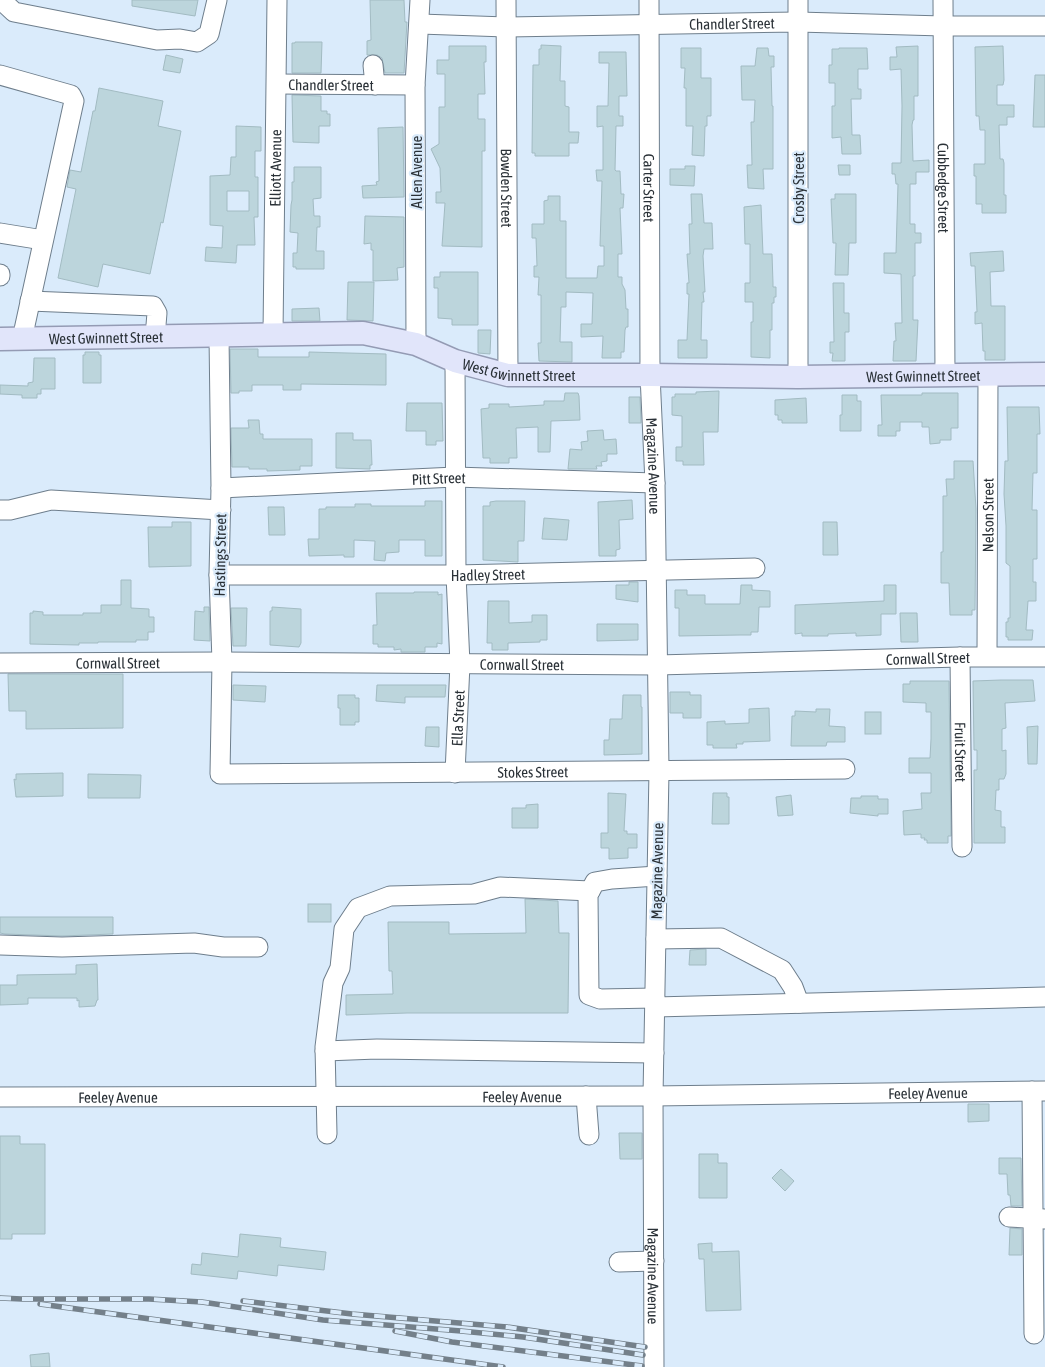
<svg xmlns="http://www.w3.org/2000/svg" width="1045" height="1367" font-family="'Asap Condensed',sans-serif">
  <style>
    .building { fill: #bcd5dc; stroke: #a2bbc2; fill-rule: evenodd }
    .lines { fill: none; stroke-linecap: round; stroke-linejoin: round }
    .minor-casing { stroke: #6e7e8c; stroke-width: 21 }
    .major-casing { stroke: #949bb4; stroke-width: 25 }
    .minor { stroke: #fff; stroke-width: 19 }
    .major { stroke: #e1e5fa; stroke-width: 22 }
    .rail-casing { stroke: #74808a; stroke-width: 5.5 }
    .rail { stroke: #daebfb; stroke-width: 4; stroke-dasharray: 11; stroke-linecap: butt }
    .labels { text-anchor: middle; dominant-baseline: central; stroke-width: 4.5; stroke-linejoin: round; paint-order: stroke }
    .street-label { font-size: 15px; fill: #2a3137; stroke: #daebfb }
  </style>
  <rect width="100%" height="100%" fill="#daebfb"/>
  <!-- building -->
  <g class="building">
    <path d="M132 0H198L195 16 132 6Z"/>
    <path d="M370 0H404L405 22H407L404 73H385L382 58 377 55H367V41L371 40Z"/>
    <path d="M295 42H322L321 73H292V43H295Z"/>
    <path d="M541 45 561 46 560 81H565V106L569 107V132H579L578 143H569V156H535V153H532L533 65H539V49H541Z"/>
    <path d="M449 46H486V62H484L485 94H478V119H485V151H482V247L442 246 445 203H436V192H441L440 168 431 149 439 144V107H445V74H437V60H449Z"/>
    <path d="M918 46V96H914V120H913L912 125 913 161 929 160V172H916V184H910V224H915V233H921V243H915V276H913V320H918L916 361H893L894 341H896L895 323H902L901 274 884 273V253H896L898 184H896L895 174H892V163H901L902 106 901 69 890 70V57H897L896 47Z"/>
    <path d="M1003 46 1004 80 1003 85H997V105H1014V117H1007V125H999L1000 159H1003L1004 163V195H1006V213H982V204H976V176H974V164H985V130H980L979 116H976L975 47Z"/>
    <path d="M681 48H701V78H711V116H707V126H705L704 156 692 155 693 126H686V88H684L685 68H681Z"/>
    <path d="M757 48H768L769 56H774V67H771L772 106H773V169H763L764 189 748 188 747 165H752L751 122H754L755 100H742L741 66H755Z"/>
    <path d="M839 48H867L868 69H858V89H861V99H851L852 135H860L861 154H842L841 137 832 138V106H835V83H829V65H832V49H839Z"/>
    <path d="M599 52H626L627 96H619V116H623V126H616L615 170 616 171H620L621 194H624L623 208H620L622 254H618V277H622V284L625 290 626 309H628V327H626L625 330 624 352H621V358H602L603 336 581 337V324H592L593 293 566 292V307H561L560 342H572V362L539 361 538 343H541V295H538L539 277H534V266H537L536 238H532V224H544V201L548 200V196H560V221H566V278H597L598 266H604V246H600L602 181H597L596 170H603V126L597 127V106H608L609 63H599Z"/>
    <path d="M166 55 183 59 180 73 163 70Z"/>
    <path d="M1035 75H1045V127H1033Z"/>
    <path d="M99 88 163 101 158 126 181 131 163 223 161 222 150 274 103 264 98 287 58 278 76 189 67 187 70 170 81 172 93 111H95Z"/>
    <path d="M292 95 321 96V111H327V114H330V126H319V143L293 142Z"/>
    <path d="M236 126 261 127V151H255V177H258V217H254L255 245H237L236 263 205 261 206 247 222 248 223 226 210 225V176L230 175 231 157H236ZM227 191H249V211H227Z"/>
    <path d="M403 127 404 197 363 198 362 186 377 185 376 182 379 181 378 128Z"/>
    <path d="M838 165H850V175H839Z"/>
    <path d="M685 166H695L694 186 670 185V169H685Z"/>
    <path d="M294 167H321V198L313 199 314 216H320V227H317L316 251H324V269H296V267H293V253H297L298 233 290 232 291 205 292 200V182H294Z"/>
    <path d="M691 194H702L704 223H712L713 249H704L703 256 705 292H703L704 302H702L701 340H707V358H678V340H687L689 294H687V283H689L687 254H690L689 224H692Z"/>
    <path d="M835 194H856V243H849L848 275H835L836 243H833L831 199H835Z"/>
    <path d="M761 205 763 254H772L773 283V287H776V297H774V303H772V330H770V358L751 357V322H753V302H745V283H750V244H745L744 207Z"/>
    <path d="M365 216 404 217V267L397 268 398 280 373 281V250H371V243L364 244Z"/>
    <path d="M1003 251 1004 271 990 272 991 306H1005V360H985V351H983L982 323 975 324V312H977L975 266H971L970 253Z"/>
    <path d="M440 272H478V325H452V319L438 318V288H434V277H440Z"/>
    <path d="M348 282H374L373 321 347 320Z"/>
    <path d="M833 283H844V313H849V332H845V361H832L833 353H830V342H834Z"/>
    <path d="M319 308 320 321H292V309Z"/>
    <path d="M478 330H491L490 354 478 353Z"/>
    <path d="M230 349H258V357H309V352L386 354V385L301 384V390H283V385H252V391H239V393H231Z"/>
    <path d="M85 352H99V355H101V383H83V355H85Z"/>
    <path d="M34 358H55V389H41V394H37V398H22V395L0 394V385L28 386V383L33 382Z"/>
    <path d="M719 391 718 432H703L704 465H683V461H676V447H682V416L672 415V397H675V394H696V392Z"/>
    <path d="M565 393H578L579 396 580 420 551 421 550 452H538V427L516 428 517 458H509V463H490V458H483L481 409 489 408V404H509V407L544 405V401H564Z"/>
    <path d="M922 393H958V428H951V440H940V443L930 444 929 427H922V422H900V431H896V436H878V425H882L881 395H922Z"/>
    <path d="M842 395H857V401H861V431H840V415H842Z"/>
    <path d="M629 397H640L641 423H629Z"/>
    <path d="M806 398 807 423H782V420H778V415H775V400Z"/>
    <path d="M407 403H442L443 441H436V445H426V431H406Z"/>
    <path d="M1007 407H1039L1040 434H1037V473H1033L1032 510H1037V559H1033V582H1036V601H1028L1026 630H1033L1032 640H1008V637H1006V622H1008V618H1010V566L1006 563V526L1004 494 1005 461H1008Z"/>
    <path d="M248 420H259L260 434H263V439H312V466H300V470L267 471V469H249V467H232L231 428H249Z"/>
    <path d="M603 430 604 440 616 439 617 454H607V461L601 462 602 466H596L597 469H568L570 449 582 450 581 442 588 441 587 431Z"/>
    <path d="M336 433H353V440H371L372 465H370V469L336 468Z"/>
    <path d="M954 461H973L976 509 975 610H972V615H950L949 583H941V552H943V496H947L946 479H954Z"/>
    <path d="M632 500 633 519 619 520 620 549 616 550V556H599L598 502Z"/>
    <path d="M425 501H442V556H425V540H399V552L386 553 385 561 374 560 375 541 354 540V557H344V555L309 556 308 539H319V509H326V507H355V504H371V506H425Z"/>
    <path d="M496 501H525L524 541H518V562L483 560V506H490V502Z"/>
    <path d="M268 507H284L285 535H269Z"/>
    <path d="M544 518 569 520 567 540 542 539Z"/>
    <path d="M172 522H191V566L149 567 148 527H172Z"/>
    <path d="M823 522H837L838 555H823Z"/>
    <path d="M121 580H131V608L149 609V617H154V632H148V640H136V642H98V643H79V645L30 644V613H33V611L43 612V615H83V613H101V605H121Z"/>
    <path d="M629 582H638V602L616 599V585H629Z"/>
    <path d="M741 585H752V590L770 591V607H759L758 632H751V635H740L679 636V608H675V590H687V595H705V604H740Z"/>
    <path d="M884 585H896V614H881V635L856 636V633L828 634V636H802V633L795 634V605L884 601Z"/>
    <path d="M414 592H438V595L442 594V644L437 643V647H425V652H401V649L394 650V647H378V644H373V625H377L376 593H414Z"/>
    <path d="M488 601H509V623L532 622V615H547V640H540V642L508 643V650H492V643H487Z"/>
    <path d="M204 607H209L210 641 194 640 195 611 204 612Z"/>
    <path d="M272 607 301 609V643L299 647 270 645V611H272Z"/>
    <path d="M231 608H247L246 646H233Z"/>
    <path d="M900 613H917L918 642H901Z"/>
    <path d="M597 624H638V640L597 641Z"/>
    <path d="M8 674H123V728L26 729V711H9Z"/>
    <path d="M1001 680H1033L1035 701 1005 703 1006 728 1002 729V751L1006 750V774L1004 779H999V790H996L995 810 1001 811V827H1005V843H974V770H977V750H974L973 681Z"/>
    <path d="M910 681H949L951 836H948V843H927V840H924L925 838H921V834L904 835 903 811 922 809 921 793H931V773H909V758H930L931 739V712H926V703L903 702V684H910Z"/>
    <path d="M233 685 266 686 265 702 233 700Z"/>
    <path d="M377 685H446L445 697H405V703L376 701Z"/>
    <path d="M670 692H690V695H701V718H683V713H670Z"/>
    <path d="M338 695H355V698H359V722H355V725H340V708H338Z"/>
    <path d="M623 695H641V707H642V754L604 755V740H609L610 719H622Z"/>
    <path d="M769 708 770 741 743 742V744H736L737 748H713V745H707V722L725 721V724L749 723V709Z"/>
    <path d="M816 709H830L829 726 845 727V742H827L826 746H791L792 716H795V711L816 712Z"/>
    <rect x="865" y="712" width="16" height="22"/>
    <path d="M1038 726 1037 764H1028L1027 727Z"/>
    <path d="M426 727H439V747L425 746Z"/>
    <path d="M63 773V796L16 797 14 779 16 780V774Z"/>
    <path d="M88 774 141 775 140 798H88Z"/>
    <path d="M608 793 626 794 624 831H627V834H637V848H628V858L609 859V848H601V833H608Z"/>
    <path d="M713 793H727V797H729V824H712Z"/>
    <path d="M791 795 793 815 778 816 776 797Z"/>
    <path d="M861 796H878V799H888V814H878V816L850 813 851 798H861Z"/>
    <path d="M538 804V828H512V808H526V805Z"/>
    <path d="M525 899 558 901 559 933H569L568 1013H407L346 1015V995L393 994 392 971H389L388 922H449V934L526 933Z"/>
    <rect x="308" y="904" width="23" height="18"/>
    <path d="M0 917H113V934L62 936 5 934 0 933Z"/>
    <path d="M706 949V965H689L690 950Z"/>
    <path d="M97 964 98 1000H97L95 1006 79 1007V1000L77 1001V998H28V1004L0 1005V985H17V975L76 974V965Z"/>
    <path d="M968 1104H989V1121L968 1122Z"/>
    <path d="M619 1133H642V1159H620Z"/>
    <path d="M0 1136H20V1144H45V1234H12V1239H0Z"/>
    <path d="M699 1154H718V1163H727V1198H699Z"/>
    <path d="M999 1158H1021L1022 1206H1011L1010 1195H1008L1007 1174H999Z"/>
    <path d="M781 1169 794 1181 785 1191 772 1178Z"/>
    <path d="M1010 1228 1022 1229V1255H1009Z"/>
    <path d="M240 1234 281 1238 280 1247 326 1252 324 1270 278 1265 277 1276 238 1271 237 1279 191 1274 192 1264 201 1265 202 1253 238 1257Z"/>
    <path d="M712 1243V1252L739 1251 741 1310 706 1311 704 1259H699L698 1244Z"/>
    <path d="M49 1353 50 1367H31L30 1355Z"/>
  </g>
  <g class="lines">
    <!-- minor casing -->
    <g class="minor-casing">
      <g id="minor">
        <path d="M1 0 14 12 157 40 180 39 197 42 209 34 217 0"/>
        <path id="s1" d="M506 0 508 375"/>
        <path id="s2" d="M649 0 650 375 655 483 659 771 653 1096 654 1367"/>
        <path id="s3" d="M943 0 945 375"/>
        <path id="s4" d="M420 24 506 27 798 22 943 26H1045"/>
        <path d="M373 65 375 85"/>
        <path d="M0 75 71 95 74 101 22 339"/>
        <path id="s5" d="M277 84 415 85"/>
        <path d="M0 233 43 240"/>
        <path d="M0 274V276"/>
        <path d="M30 301 153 306 157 313 155 337"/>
        <path id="s6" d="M273 334 277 0"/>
        <path id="s7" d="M219 336 221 488 219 575 222 662 220 774 845 769"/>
        <path d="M416 344 415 85 420 0"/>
        <path d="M798 377V0"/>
        <path id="s8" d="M221 488 455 477 655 483"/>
        <path d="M0 510H10L51 500 221 510"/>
        <path id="s9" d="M219 575H456L755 568"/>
        <path id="s10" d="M987 656 988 375"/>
        <path id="s11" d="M960 657 962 847"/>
        <path id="s12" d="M0 663 222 662 657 665 960 657H1045"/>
        <path id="s13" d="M455 773 460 664 456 575 455 361"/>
        <path d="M656 939 721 938 782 970 793 987 799 1003"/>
        <path d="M0 945 62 947 194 943 223 947H258"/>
        <path d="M655 998 600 999 589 995 588 895 595 882 612 879 657 876"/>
        <path d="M655 1007 1045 997"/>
        <path d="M325 1051 377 1049 654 1053"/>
        <path d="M1032 1091 1034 1334"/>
        <path d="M586 1096 589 1135"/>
        <path id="s14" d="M0 1097 653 1096 1045 1091"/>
        <path d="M327 1134 325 1047 333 983 340 968 344 929 358 908 390 896 474 894 500 887 590 891"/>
        <path d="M1009 1217 1045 1219"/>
        <path d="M619 1262 654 1261"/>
      </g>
    </g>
    <!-- major casing -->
    <g class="major-casing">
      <g id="major">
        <path id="s15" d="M0 339 363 333 416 344 455 361 508 375H650L798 377 1045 374"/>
      </g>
    </g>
    <!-- minor -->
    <use href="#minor" class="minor"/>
    <!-- major -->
    <use href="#major" class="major"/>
    <!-- rail casing -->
    <g class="rail-casing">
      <g id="rail">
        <path d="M0 1298 22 1299H149L202 1302 323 1320 461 1331 523 1337 643 1355"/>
        <path d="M243 1301 352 1314 507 1327 645 1347"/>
        <path d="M40 1304 503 1367"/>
        <path d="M395 1331 452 1342 642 1366"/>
      </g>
    </g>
    <!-- rail -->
    <use href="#rail" class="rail"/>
  </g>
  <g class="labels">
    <!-- street labels -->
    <g class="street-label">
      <text stroke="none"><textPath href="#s4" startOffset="312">Chandler Street</textPath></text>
      <text stroke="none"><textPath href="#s5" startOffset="54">Chandler Street</textPath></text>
      <text stroke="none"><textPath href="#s6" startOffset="166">Elliott Avenue</textPath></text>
      <text transform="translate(416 172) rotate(-90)">Allen Avenue</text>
      <text stroke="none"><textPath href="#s2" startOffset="188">Carter Street</textPath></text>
      <text stroke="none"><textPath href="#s3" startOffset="188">Cubbedge Street</textPath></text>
      <text stroke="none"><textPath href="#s1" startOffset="188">Bowden Street</textPath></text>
      <text transform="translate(798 188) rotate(-90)">Crosby Street</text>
      <text stroke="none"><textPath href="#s15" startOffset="106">West Gwinnett Street</textPath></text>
      <text stroke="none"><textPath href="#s15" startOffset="525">West Gwinnett Street</textPath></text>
      <text stroke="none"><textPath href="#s15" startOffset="930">West Gwinnett Street</textPath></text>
      <text stroke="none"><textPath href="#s2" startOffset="466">Magazine Avenue</textPath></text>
      <text stroke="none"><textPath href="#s8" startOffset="218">Pitt Street</textPath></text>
      <text stroke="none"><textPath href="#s10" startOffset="141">Nelson Street</textPath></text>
      <text transform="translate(220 555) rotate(-89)">Hastings Street</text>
      <text stroke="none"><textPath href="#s9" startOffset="269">Hadley Street</textPath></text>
      <text stroke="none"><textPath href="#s12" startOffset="928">Cornwall Street</textPath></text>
      <text stroke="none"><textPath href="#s12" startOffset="118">Cornwall Street</textPath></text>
      <text stroke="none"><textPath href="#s12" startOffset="522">Cornwall Street</textPath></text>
      <text stroke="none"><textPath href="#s13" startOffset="55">Ella Street</textPath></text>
      <text stroke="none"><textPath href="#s11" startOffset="95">Fruit Street</textPath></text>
      <text stroke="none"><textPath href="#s7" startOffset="751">Stokes Street</textPath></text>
      <text transform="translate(657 871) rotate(-89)">Magazine Avenue</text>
      <text stroke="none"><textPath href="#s14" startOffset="928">Feeley Avenue</textPath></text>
      <text stroke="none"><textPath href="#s14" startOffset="118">Feeley Avenue</textPath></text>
      <text stroke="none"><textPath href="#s14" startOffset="522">Feeley Avenue</textPath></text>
      <text stroke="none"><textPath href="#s2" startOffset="1276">Magazine Avenue</textPath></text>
    </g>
  </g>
</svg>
